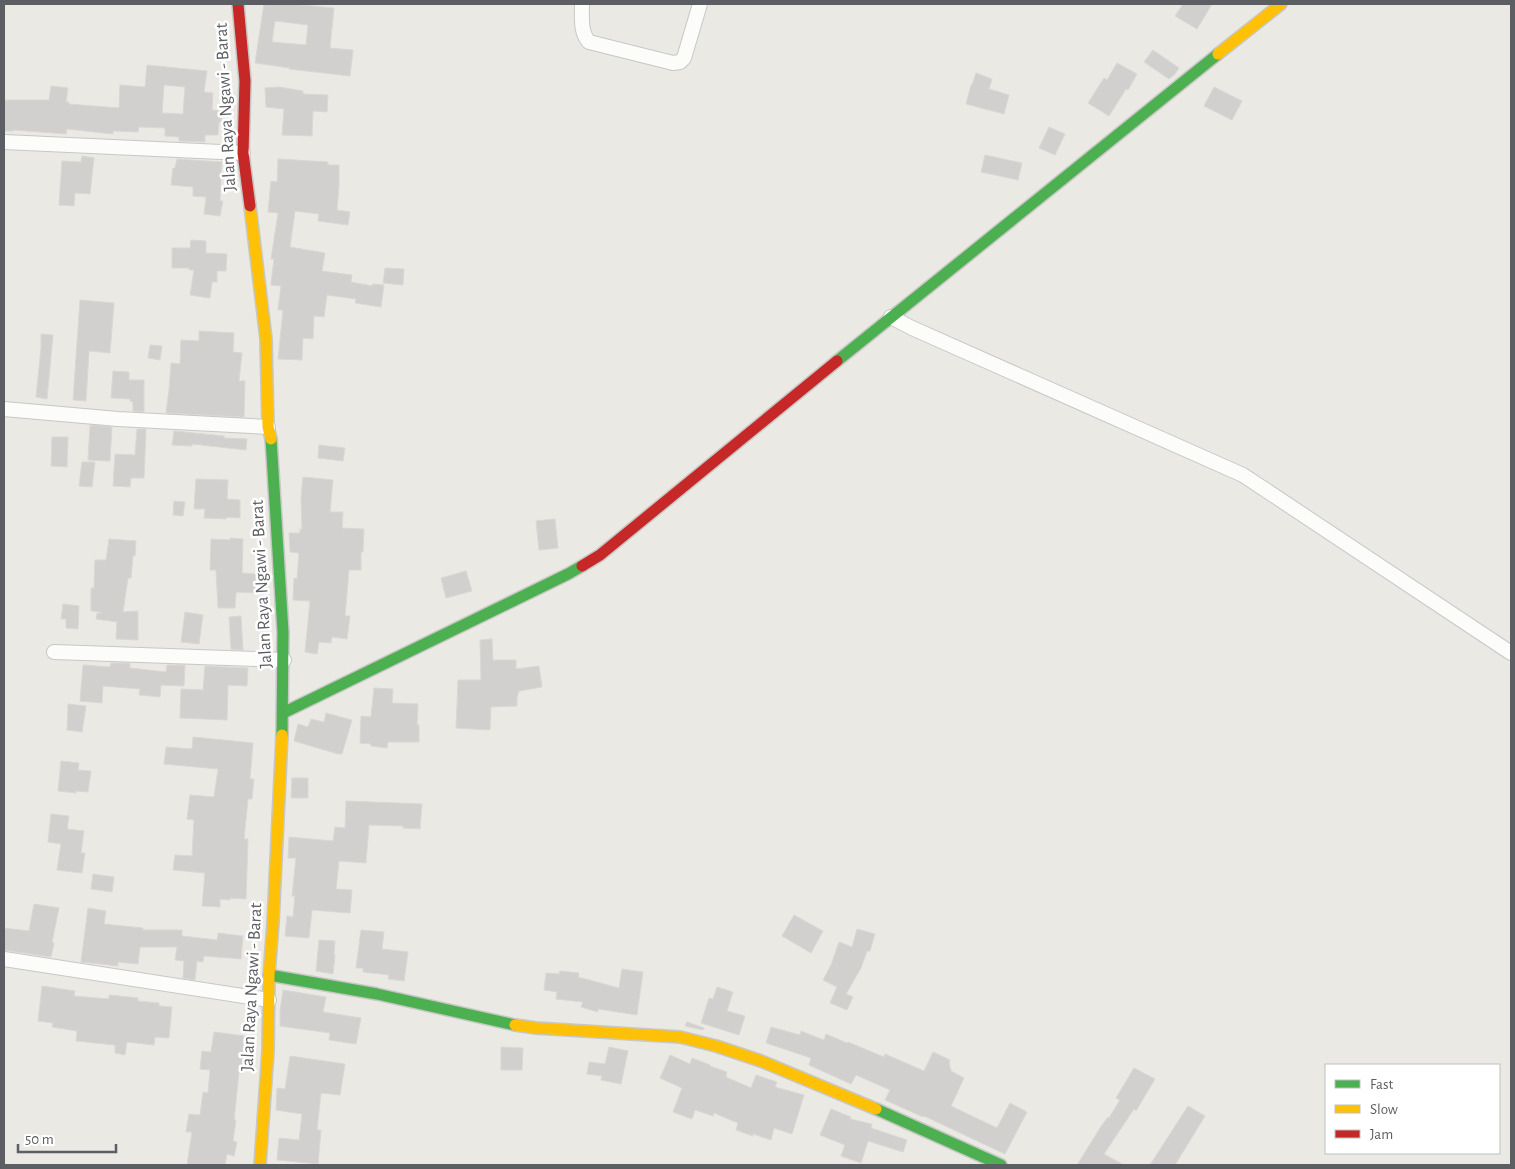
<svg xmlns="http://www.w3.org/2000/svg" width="1515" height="1169" font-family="'Alegreya Sans',sans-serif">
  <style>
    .building { fill: #d1d0ce; stroke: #d9d8d4; fill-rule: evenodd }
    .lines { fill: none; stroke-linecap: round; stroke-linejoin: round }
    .street-casing { stroke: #c7c7c7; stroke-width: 16 }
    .fast-casing { stroke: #c7c7c6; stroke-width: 14 }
    .slow-casing { stroke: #c7c7c6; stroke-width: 14 }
    .jam-casing { stroke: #c7c7c6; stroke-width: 14 }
    .street { stroke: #fcfcfb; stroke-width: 14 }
    .fast { stroke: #4caf50; stroke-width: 11 }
    .slow { stroke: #ffc107; stroke-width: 11 }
    .jam { stroke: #c62828; stroke-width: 11 }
    .labels { text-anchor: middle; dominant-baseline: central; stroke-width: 5; stroke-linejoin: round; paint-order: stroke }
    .street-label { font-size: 18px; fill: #5b5e62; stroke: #fff }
  </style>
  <rect width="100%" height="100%" fill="#eae9e4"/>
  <!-- building -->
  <g class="building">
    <path d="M264 4H291L334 8 330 48 353 50 350 76 289 69 290 68 255 63ZM275 21 308 25 306 45 272 42Z"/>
    <path d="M1183 4H1212L1197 29 1175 16Z"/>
    <path d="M1153 50 1179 68 1175 74 1169 79 1144 62Z"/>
    <path d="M1117 63 1137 74 1128 90 1126 89 1109 116 1088 103 1104 78 1107 80Z"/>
    <path d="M147 65 207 71 204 92 213 93 212 110 222 111 221 122H219L218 135H205V142L179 141V137L165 136V128L139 127 138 132 113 131V134L67 129 66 134 14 130 13 131H4V100H49L51 86 68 88 66 102H69V104L119 108 120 85 145 87ZM164 85 185 87 183 114 162 113Z"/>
    <path d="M976 73 992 79 989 89 1009 95 1004 114 966 104 971 85H972Z"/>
    <path d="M279 87 303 91V94L328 95 327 112 313 111 312 136 282 135 284 109 266 107 265 88Z"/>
    <path d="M1214 87 1242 101 1232 120 1204 106Z"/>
    <path d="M1049 127 1065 134 1055 155 1039 148Z"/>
    <path d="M985 155 1022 163 1018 180 981 172Z"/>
    <path d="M82 156 94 158 90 194 75 193 74 206 59 205 62 161 81 162Z"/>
    <path d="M177 159 222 162 220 201H223L220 216 204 214 206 197 193 196V187L171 185 173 168H175Z"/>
    <path d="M278 159 328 162V165H339V185L337 210 350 212 348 225 318 221 319 214 295 211 290 247 325 253 322 271 352 275 351 282 372 286 373 284 384 285 381 307 355 303 356 299 327 295 324 317 314 316 313 339 303 338 302 360 278 359 283 310H278L281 286 271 285V283L274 259H271L278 213 268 212 271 181 277 182Z"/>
    <path d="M191 240 206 241V253L227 254 226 271H217V282H212L210 298 190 295 194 270H189V268H172V248H190Z"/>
    <path d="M385 268 404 269 403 285 383 283Z"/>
    <path d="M80 300 114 303 110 353 89 351 86 401 73 400Z"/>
    <path d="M199 331 234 333 233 352 242 353 239 381H245L244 417 166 413 169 390 171 363 180 364 181 340 199 341Z"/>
    <path d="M41 334 53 335 47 399 36 397 41 348Z"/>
    <path d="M150 345 162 346 160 360 148 358Z"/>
    <path d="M113 371 129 372V380H144V412L133 411V402L130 401V399L111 398Z"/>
    <path d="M90 425 112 427 110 461 88 460Z"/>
    <path d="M137 429H146L144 478H131L130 487 113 486 115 454 135 455Z"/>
    <path d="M174 431 224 436V438L247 439 246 450 192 444V446L172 445Z"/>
    <path d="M52 437H68L67 467 51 466Z"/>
    <path d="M319 445 345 448 343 461 318 458Z"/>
    <path d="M82 462H95L92 487 79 486Z"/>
    <path d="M303 477 333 480 330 512H343L342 528 364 529 363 552H361V570H349L345 616H350L347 639 332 637 331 643 319 642 317 654 305 652 310 601 293 600 294 578 297 579 299 553 290 552 289 533H300V529H302L301 498Z"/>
    <path d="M196 479 228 480 227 499 240 500V518L226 517V519L204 518 205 509H194Z"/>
    <path d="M174 501 185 502 183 516 173 515Z"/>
    <path d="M555 519 558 548 539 550 536 521Z"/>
    <path d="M230 538 243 539 242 573 256 574 255 593 237 592 236 594 235 608H218L216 570H210L211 539 230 540Z"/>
    <path d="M109 539 136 541 135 556H133L131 578H128L123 612 138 611V640L116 639 117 622 96 619 97 613H101V612L91 611V588H94L95 560H106Z"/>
    <path d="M466 571 472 591 446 598 441 578Z"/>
    <path d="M63 604 79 606 78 629 66 628V619H61Z"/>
    <path d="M185 612 203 615 199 644 181 642Z"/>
    <path d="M241 616 243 650 231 649 229 617Z"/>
    <path d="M492 639 493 660H516V669L539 666 542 687 519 691 517 698V706L491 707 490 730 456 728 458 680H481L480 640Z"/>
    <path d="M111 663H130V668L166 672 167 665H185L184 686 161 685 160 697 139 695 140 689 103 686 102 703 80 701 83 665 110 667Z"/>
    <path d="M205 666 248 668 247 686 228 685 227 720 180 718 181 689 203 690Z"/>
    <path d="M374 688 393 689 392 703 418 704 417 725H419V742H388L387 748 371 746V744L360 743 361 716 371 717Z"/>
    <path d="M68 704 86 706 82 732 67 730Z"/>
    <path d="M326 713 352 720 342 754H338L294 741 298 724 308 727 311 719 324 722Z"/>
    <path d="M193 737 253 743 250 779H254L252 799H248L244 839H248L246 899 230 898V900L220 899V907L202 906 205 873 173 870 175 855 192 856 194 820 187 819 190 795 214 797 218 769 164 764 166 747 192 749Z"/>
    <path d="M61 761 79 763 78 770 91 771 88 792 76 791V793L58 791Z"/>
    <path d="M292 778H308V798H291Z"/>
    <path d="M346 801 422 804 420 829 403 828V826L369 825 366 863 339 861 336 889 352 890 350 913 312 910 309 938 285 936 287 916 293 917 295 896H292L296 858H288L289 837 333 841 335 827 345 828Z"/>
    <path d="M51 814 69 816 67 829 84 831 81 853H85L82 873 57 870 61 844 48 842Z"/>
    <path d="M93 874 114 877 112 892 91 889Z"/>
    <path d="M34 904 59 908 52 942 54 943 51 957 4 950V928L29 931Z"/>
    <path d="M88 908 106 911 104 924 143 928V930H182V936L217 940 218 933 243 936 241 959 204 956 203 962 197 961 195 980 183 978 184 961 175 960 177 947H140L138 964 118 962V966L81 962Z"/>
    <path d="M794 915 823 931 811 953 782 936Z"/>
    <path d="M857 929 875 934 870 951H867L861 968 846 994 853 997 847 1010 830 1003 837 987 823 980 831 965 839 942 852 947Z"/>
    <path d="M361 930 384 932 382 949 408 952 404 981 388 979 389 975 363 972V968H356Z"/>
    <path d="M319 940 335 941 334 955H335L333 974 316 971Z"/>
    <path d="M622 969 643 972 637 1015 598 1009V1012L581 1007 583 1002 556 999 557 992 544 990 546 973 559 974 560 971 579 973 578 977 619 988Z"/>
    <path d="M42 986 75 991 74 996 109 999V995L138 998V1001L159 1003V1006L172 1007 169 1038 155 1037 154 1045 127 1042 125 1055 115 1053V1045L76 1041 77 1031 52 1027 53 1023 38 1021Z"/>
    <path d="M717 987 733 992 727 1011 745 1016 739 1035 701 1023 709 998 713 999Z"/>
    <path d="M283 990 326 997 323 1012 361 1018 356 1044 329 1040 330 1033 280 1026V1011Z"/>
    <path d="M687 1022 704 1028 703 1030 685 1026Z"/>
    <path d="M771 1027 800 1035 801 1031 824 1040 826 1034 847 1043 848 1042 884 1057 885 1054 924 1071 933 1052 950 1060 949 1063 951 1071 964 1078 951 1106 997 1128 1010 1103 1027 1112 1005 1154 924 1116 923 1117 885 1100 890 1090 856 1075 851 1084 809 1065 811 1058 766 1043Z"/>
    <path d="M214 1032 245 1036 242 1074 239 1073 234 1120H236L233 1141 237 1142 234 1156 227 1154 225 1165H187L192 1132H186L189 1114 200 1115 203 1092 208 1093 210 1070 200 1069 202 1051 211 1052Z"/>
    <path d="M501 1047 523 1048 522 1070H501Z"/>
    <path d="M609 1047 628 1051 621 1084 601 1080 602 1076 587 1074 589 1062 605 1064Z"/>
    <path d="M670 1055 690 1064 692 1058 710 1065V1066L727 1072 726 1077 751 1088 756 1075 777 1082 775 1087 804 1095 792 1134 774 1128 771 1140 753 1134V1136L736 1130 738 1123 714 1113 713 1116 695 1110 692 1119 673 1112 682 1088 660 1078Z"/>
    <path d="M290 1056 345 1064 340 1095 321 1093 317 1130H321L318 1164 277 1160 279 1138 299 1140 302 1114 276 1110 277 1088 285 1089Z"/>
    <path d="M1134 1068 1155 1079 1136 1111 1134 1109 1104 1154 1124 1165H1077L1102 1125 1108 1117 1109 1118 1120 1100 1116 1098Z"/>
    <path d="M1188 1106 1205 1116 1175 1165H1150Z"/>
    <path d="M831 1109 851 1117 850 1119 872 1124 871 1128 907 1140 903 1152 868 1141 861 1163 841 1156 845 1145 820 1135Z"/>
  </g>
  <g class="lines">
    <!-- street casing -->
    <g class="street-casing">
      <g id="street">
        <path d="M582 4C582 17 580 32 589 42L673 63 680 62 684 58 700 4"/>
        <path d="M4 142 243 153"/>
        <path d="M891 317 912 328 1243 475 1511 653"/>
        <path d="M4 409 118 419 268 427"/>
        <path d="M54 652 284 660"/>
        <path d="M4 959 269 1000"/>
      </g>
    </g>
    <!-- fast casing -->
    <g class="fast-casing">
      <g id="fast">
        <path d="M837 361 1218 54"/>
        <path d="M271 439 283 632 282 735"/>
        <path d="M283 713 568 574 582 566"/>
        <path d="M269 975 377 994 515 1025"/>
        <path d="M876 1109 1001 1165"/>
      </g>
    </g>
    <!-- slow casing -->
    <g class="slow-casing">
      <g id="slow">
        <path d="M1218 54 1281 4"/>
        <path d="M250 206 266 339 268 427 271 439"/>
        <path d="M515 1025 536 1028 680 1037 716 1046 761 1061 876 1109"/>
        <path d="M260 1165 268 1051 269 975 273 923 282 735"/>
      </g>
    </g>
    <!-- jam casing -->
    <g class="jam-casing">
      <g id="jam">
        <path d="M238 4 245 81 243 153 250 206"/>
        <path d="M582 566 600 555 837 361"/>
      </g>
    </g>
    <!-- street -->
    <use href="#street" class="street"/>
    <!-- fast -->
    <use href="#fast" class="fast"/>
    <!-- slow -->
    <use href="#slow" class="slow"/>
    <!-- jam -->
    <use href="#jam" class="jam"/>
  </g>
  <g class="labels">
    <!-- street labels -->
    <g class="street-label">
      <text transform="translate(226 107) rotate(-93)">Jalan Raya Ngawi - Barat</text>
      <text transform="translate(262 584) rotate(-93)">Jalan Raya Ngawi - Barat</text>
      <text transform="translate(252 987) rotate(-87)">Jalan Raya Ngawi - Barat</text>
    </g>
  </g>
  <!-- border -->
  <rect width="1515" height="1169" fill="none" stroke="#5b5e62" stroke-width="10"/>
  <!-- legend -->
  <rect x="1325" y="1064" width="175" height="90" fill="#ffffff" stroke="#bdbfc0"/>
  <rect x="1335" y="1080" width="25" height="8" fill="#4caf50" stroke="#bdbfc0"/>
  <text x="1370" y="1089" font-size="15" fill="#5b5e62">Fast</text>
  <rect x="1335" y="1105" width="25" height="8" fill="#ffc107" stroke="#bdbfc0"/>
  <text x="1370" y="1114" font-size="15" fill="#5b5e62">Slow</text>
  <rect x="1335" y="1130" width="25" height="8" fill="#c62828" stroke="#bdbfc0"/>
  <text x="1370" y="1139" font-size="15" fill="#5b5e62">Jam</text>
  <!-- scale -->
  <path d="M18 1144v8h98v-8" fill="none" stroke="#5b5e62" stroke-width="2.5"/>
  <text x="25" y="1144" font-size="15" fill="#5b5e62" stroke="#ffffff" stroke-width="4" paint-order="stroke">50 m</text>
</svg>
